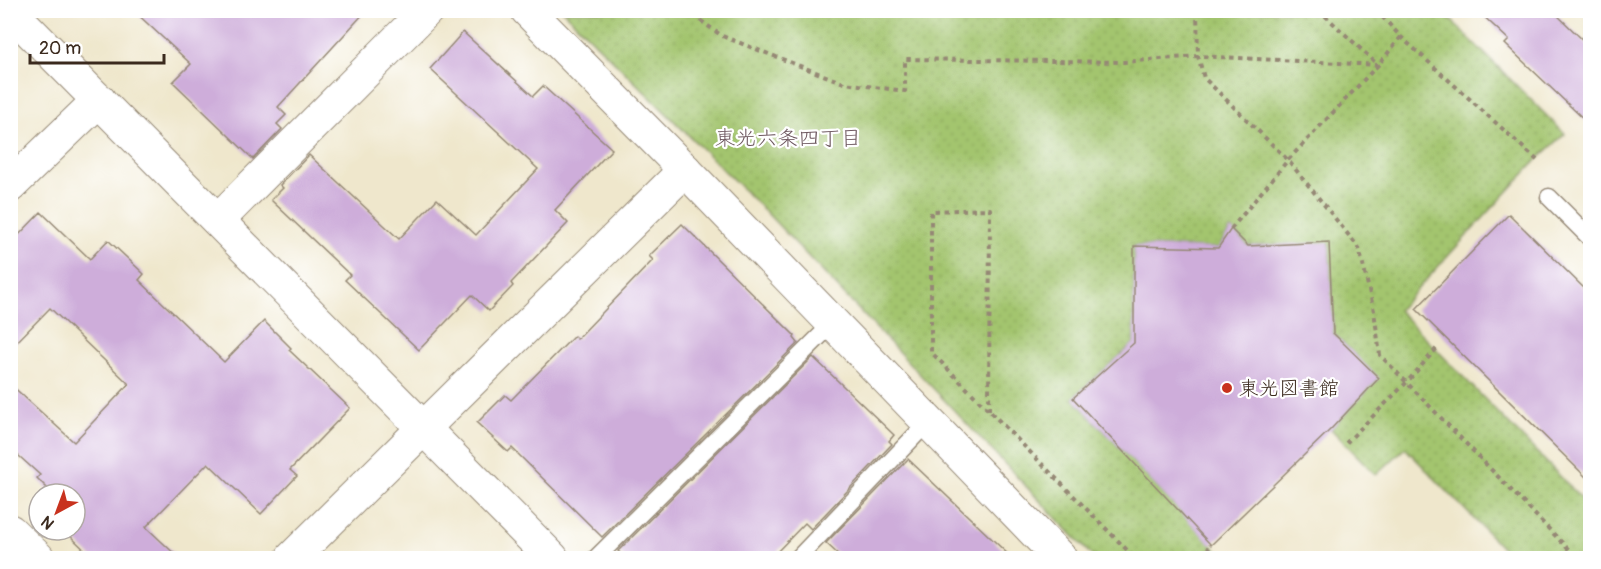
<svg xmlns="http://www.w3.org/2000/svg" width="1601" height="569" font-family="Pangolin,'Klee One',sans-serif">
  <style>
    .park { fill: url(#park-dots); stroke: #6f7846; stroke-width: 1.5 }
    .building { fill: #ceadda }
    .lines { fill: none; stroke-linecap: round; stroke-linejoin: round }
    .service-casing { stroke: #958875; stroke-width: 19 }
    .minor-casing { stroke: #958875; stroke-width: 35 }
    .path { stroke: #958875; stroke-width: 4; stroke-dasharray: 4.5 4.5; stroke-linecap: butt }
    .service { stroke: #fff; stroke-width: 16 }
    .minor { stroke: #fff; stroke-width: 33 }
    .poi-dot { fill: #c8321e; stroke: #fff; stroke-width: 2 }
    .labels { text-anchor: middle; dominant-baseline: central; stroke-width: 4.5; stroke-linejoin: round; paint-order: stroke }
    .poi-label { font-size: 20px; fill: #3b2a1e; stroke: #fff; text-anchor: start }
    .neighbourhood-label { font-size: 21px; fill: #6e5860; stroke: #fff }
  </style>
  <defs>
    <pattern id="park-dots" width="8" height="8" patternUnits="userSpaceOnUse" patternTransform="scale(1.5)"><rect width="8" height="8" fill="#a3c56e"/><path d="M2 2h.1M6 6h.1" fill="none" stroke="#8da95f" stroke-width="1.8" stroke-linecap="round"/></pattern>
  </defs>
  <rect width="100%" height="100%" fill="#fff"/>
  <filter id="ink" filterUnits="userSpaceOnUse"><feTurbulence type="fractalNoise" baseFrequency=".0167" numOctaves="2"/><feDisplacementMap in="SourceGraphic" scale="12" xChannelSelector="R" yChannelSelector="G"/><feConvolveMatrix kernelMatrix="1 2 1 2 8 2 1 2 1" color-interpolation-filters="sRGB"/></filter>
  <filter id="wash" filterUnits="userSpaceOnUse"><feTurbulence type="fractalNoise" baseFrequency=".008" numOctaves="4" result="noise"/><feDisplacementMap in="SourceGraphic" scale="24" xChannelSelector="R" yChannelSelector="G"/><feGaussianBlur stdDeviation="1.35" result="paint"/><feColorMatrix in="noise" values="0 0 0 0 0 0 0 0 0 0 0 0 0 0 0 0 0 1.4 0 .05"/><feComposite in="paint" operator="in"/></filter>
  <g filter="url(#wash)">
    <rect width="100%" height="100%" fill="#efe7cc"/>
    <!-- park -->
    <path class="park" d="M563 11H1442L1565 134 1537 160 1398 310 1590 507V558H1512L1405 448 1376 475 1331 429 1378 378 1333 333 1329 243 1248 246 1231 229 1218 248 1134 246V343L1073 398 1224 558H1094L765 211Z"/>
    <g id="blocks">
      <!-- building -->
      <g class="building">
        <path d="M133 10H202L366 11 278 107 286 115 277 124 282 129 253 159 173 82 191 64Z"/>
        <path d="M1477 10H1552L1590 47V125L1505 44 1509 40Z"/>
        <path d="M463 32 533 96 543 86 612 149 555 210 568 223 511 283 513 286 489 311 472 295 419 350 345 280 350 275 271 200 283 188 280 185 309 155 399 239 437 199 476 235 538 169 430 69Z"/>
        <path d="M41 212 90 259 108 240 144 274 139 280 224 362 264 321 291 348 289 350 350 408 290 470 297 476 261 514 208 463 146 527 179 558H93L64 530H75V494H45L49 490 37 478 40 475 10 448V384L74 442 129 384 50 308 10 349V244Z"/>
        <path d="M1509 214 1590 294V481L1416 309Z"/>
        <path d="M682 224 795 336 794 338 798 343 602 537 512 448 508 452 477 423 505 395 511 400 574 336 577 339 653 260 649 256Z"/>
        <path d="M1231 229 1248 246 1329 242 1333 333 1379 378 1331 429 1211 545 1073 398 1134 343V246L1218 248Z"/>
        <path d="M813 357 894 435 889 441 892 444 811 529 805 523 771 558H625L618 551Z"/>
        <path d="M908 459 1012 558H842L826 543Z"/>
      </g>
    </g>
  </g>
  <g filter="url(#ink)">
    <use href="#blocks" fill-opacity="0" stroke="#958875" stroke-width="1.5"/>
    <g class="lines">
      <!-- service casing -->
      <g class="service-casing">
        <g id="service">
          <path d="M1549 197 1590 238"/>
          <path d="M596 558 833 323"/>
          <path d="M798 558 928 422"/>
        </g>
      </g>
      <!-- minor casing -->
      <g class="minor-casing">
        <g id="minor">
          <path d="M527 10 685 170 1060 558"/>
          <path d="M10 11 552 558"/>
          <path d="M10 186 99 100"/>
          <path d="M218 220 427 10"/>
          <path d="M10 531 38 558"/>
          <path d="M292 558 685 170"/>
        </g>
      </g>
      <!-- path -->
      <g class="path">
        <path d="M686 10 722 36 844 83 905 91V59L1124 62 1198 56 1378 65 1319 10"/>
        <path d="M1197 10 1198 56 1204 78 1288 160 1359 248 1374 311 1380 355 1577 558"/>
        <path d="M1376 10 1401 37 1537 160"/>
        <path d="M1231 229 1288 160 1378 65 1401 37"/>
        <path d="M989 410 990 209 931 211V352L1135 558"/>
        <path d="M1346 443 1407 382 1437 348"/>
        <path d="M1201 558 1211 545"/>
      </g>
      <!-- service -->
      <use href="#service" class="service"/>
      <!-- minor -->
      <use href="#minor" class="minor"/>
    </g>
  </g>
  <!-- markers -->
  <circle class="poi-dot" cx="1227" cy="388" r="6"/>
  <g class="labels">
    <!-- poi labels -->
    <g class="poi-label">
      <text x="1239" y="388">東光図書館</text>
    </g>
    <!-- neighbourhood labels -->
    <g class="neighbourhood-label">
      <text x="788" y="138">東光六条四丁目</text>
    </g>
  </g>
  <!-- margin -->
  <rect width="1601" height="569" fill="none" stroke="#fff" stroke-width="36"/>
  <!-- north arrow -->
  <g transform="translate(57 512) rotate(221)"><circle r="28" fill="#ffffff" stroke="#b1aaa5" stroke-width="1.5"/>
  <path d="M0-4.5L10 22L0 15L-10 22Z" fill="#c8321e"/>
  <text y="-9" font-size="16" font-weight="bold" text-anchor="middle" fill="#3b2a1e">N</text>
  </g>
  <!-- scale -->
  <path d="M30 54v9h134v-9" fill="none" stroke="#3b2a1e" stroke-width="3"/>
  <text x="39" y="54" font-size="18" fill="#3b2a1e" stroke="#ffffff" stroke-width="4.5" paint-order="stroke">20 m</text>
</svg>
